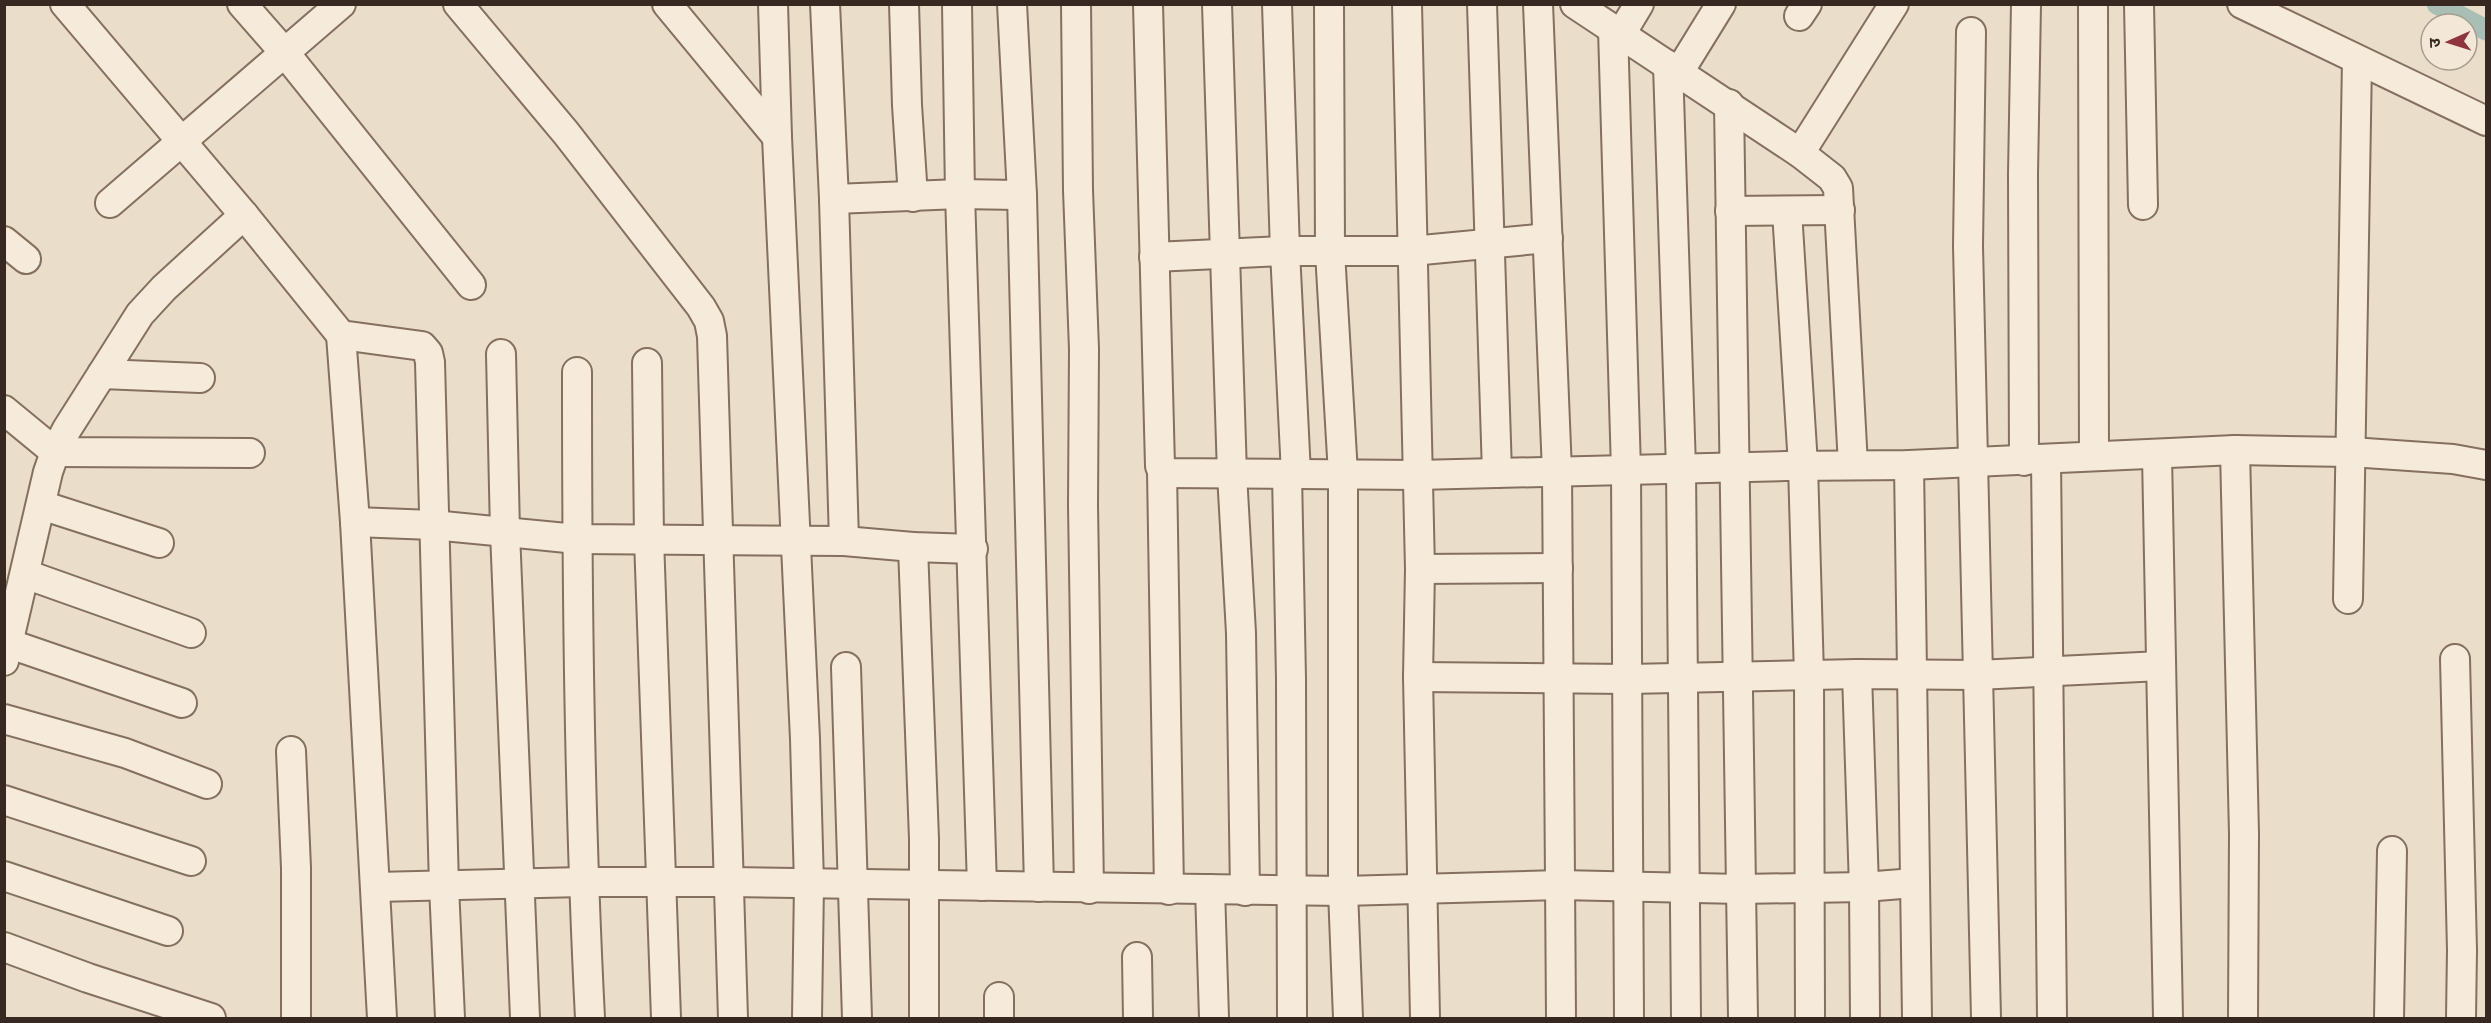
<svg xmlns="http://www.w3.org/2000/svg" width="2491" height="1023" font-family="Lora,'Noto Sans Devanagari',serif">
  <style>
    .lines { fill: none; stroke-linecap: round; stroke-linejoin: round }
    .canal { stroke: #a9bfb6; stroke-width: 21 }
    .minor-casing { stroke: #856f5f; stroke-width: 32 }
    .minor { stroke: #f6ebdb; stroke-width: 28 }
  </style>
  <rect width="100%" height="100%" fill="#eaddc9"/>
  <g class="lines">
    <!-- canal -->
    <path class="canal" d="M2437 4 2486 30"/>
    <!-- minor casing -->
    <g class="minor-casing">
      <g id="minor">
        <path d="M65 4 244 215 341 335 422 346 428 353 430 362 444 886 450 1018"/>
        <path d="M242 4 285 53 471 285"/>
        <path d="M458 4 566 133 701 307 709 321 712 336C717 564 728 791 733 1018"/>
        <path d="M667 4 777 137"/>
        <path d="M773 4 777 137 805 739 809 884 807 1018"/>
        <path d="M904 4 907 105 913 197"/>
        <path d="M957 4 960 194 982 886"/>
        <path d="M1012 4 1022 195 1039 887"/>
        <path d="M1076 4 1078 190 1084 349 1083 505 1089 889"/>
        <path d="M1148 4 1160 466 1162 471 1166 473 1417 475 1786 466 1909 465 2235 450 2351 452 2453 459 2486 465"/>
        <path d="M1217 4 1232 474 1241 633 1245 891"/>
        <path d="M1277 4 1285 251 1296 474"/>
        <path d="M1329 4 1330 252 1343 474V891L1348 1018"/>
        <path d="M1407 4 1420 569 1418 677 1425 1018"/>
        <path d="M1482 4 1497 473"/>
        <path d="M1538 4 1557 472 1561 1018"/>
        <path d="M1575 4 1800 153 1832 178 1838 188 1853 465"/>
        <path d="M2093 4 2094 456"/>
        <path d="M2139 4 2143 205"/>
        <path d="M2242 4 2486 121"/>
        <path d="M1799 16 1807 4"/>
        <path d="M1613 29 1626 470 1629 1018"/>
        <path d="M1971 32 1968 246 1986 1018"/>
        <path d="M1621 34 1639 4"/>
        <path d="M1668 65 1681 468 1686 1018"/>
        <path d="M1679 72 1721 4"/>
        <path d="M1729 104 1743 1018"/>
        <path d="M1800 153 1894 4"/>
        <path d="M834 199 960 194 1022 195"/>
        <path d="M110 203 341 4"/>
        <path d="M1730 211 1840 210"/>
        <path d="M1787 211 1803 465 1809 676 1810 1018"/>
        <path d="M4 241 26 259"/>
        <path d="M1154 257 1285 251H1412L1548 238"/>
        <path d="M341 335 355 522 382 1018"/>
        <path d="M501 354 505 532 525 1018"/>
        <path d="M647 363 649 539 666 1018"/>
        <path d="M577 372C577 588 579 803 590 1018"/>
        <path d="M102 374 200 378"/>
        <path d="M4 410 55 452 250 453"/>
        <path d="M2235 450 2244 834 2243 1018"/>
        <path d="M2157 455 2168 1018"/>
        <path d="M2046 460 2052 1018"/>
        <path d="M2024 461 2023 174 2026 4"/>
        <path d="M1909 465 1917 1018"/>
        <path d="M1162 471 1169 890"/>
        <path d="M1287 474 1291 679 1292 1018"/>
        <path d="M41 505 159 543"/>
        <path d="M355 522 433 525 577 539 844 541 834 199 825 4"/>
        <path d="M844 541 913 547 973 549"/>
        <path d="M913 547 924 839V1018"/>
        <path d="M1420 569 1558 568"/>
        <path d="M25 574 191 633"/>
        <path d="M2348 599 2357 60"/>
        <path d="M10 644 182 703"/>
        <path d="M2455 659 2462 950 2461 1018"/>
        <path d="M4 661 48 472 55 452 67 429 140 314 164 288 244 215"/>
        <path d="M846 667 857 1018"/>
        <path d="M1857 674 1864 887 1865 1018"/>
        <path d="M1418 677 1629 679 1857 674 1977 675 2161 666"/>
        <path d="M4 719 125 753 207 784"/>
        <path d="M291 751 296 868V1018"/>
        <path d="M4 800 191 861"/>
        <path d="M4 876 168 931"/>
        <path d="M376 887 583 882H730L1343 891 1560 885 1741 889 1864 887 1914 883"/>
        <path d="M1210 889 1214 1018"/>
        <path d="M4 947 88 978 211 1018"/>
        <path d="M1137 957 1138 1018"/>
        <path d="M999 1018V997"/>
        <path d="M2389 1018 2392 851"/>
      </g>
    </g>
    <!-- minor -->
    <use href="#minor" class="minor"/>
  </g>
  <!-- border -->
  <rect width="2491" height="1023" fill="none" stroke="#372921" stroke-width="12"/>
  <!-- north arrow -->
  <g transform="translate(2449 42) rotate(267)"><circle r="28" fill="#f3e8d8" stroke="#a89c8f" stroke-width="1.5"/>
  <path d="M0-4.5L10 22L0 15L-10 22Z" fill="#8e3540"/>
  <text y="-9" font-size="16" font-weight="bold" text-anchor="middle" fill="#372921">उ</text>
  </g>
</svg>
